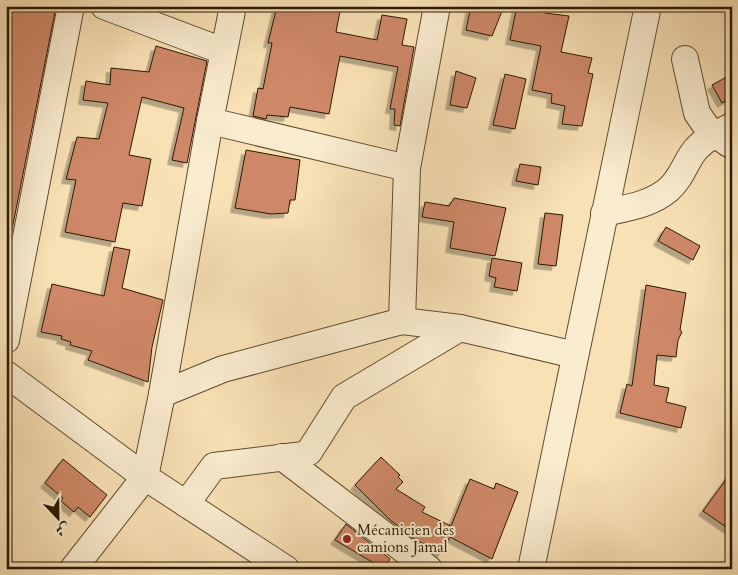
<svg xmlns="http://www.w3.org/2000/svg" width="738" height="575" font-family="Cardo,Amiri,serif">
  <style>
    .building { fill: #ce8868; stroke: #2b1901; filter: url(#shadow) }
    .lines { fill: none; stroke-linecap: round; stroke-linejoin: round }
    .minor-casing { stroke: #5e4b2e; stroke-width: 28 }
    .minor { stroke: #faeccf; stroke-width: 26 }
    .poi-dot { fill: #8f2418; stroke: #faeccf; stroke-width: 2 }
    .labels { text-anchor: middle; dominant-baseline: central; stroke-width: 4; stroke-linejoin: round; paint-order: stroke }
    .poi-label { font-size: 15px; fill: #2b1901; stroke: #faeccf; text-anchor: start }
  </style>
  <defs>
    <filter id="shadow"><feDropShadow dx="-4.5" dy="4.5" stdDeviation="0" flood-color="#0004"/></filter>
  </defs>
  <rect width="100%" height="100%" fill="#f8e1b5"/>
  <filter id="stains"><feTurbulence type="fractalNoise" baseFrequency=".004" numOctaves="4"/><feColorMatrix values="0 0 0 0 .2 0 0 0 0 .09 0 0 0 0 .02 0 0 0 .5 -.17"/></filter>
  <radialGradient id="worn" r=".72"><stop offset=".6" stop-color="#630" stop-opacity="0"/><stop offset="1" stop-color="#630" stop-opacity=".3"/></radialGradient>
  <!-- building -->
  <g class="building">
    <path d="M6 6 56 7 6 260Z"/>
    <path d="M277 6H341L336 32 377 40 382 15 407 19 402 45 414 47 400 126 394 125 395 109H390L398 67 340 56 329 114 290 107 288 117 267 115 266 119 253 116 258 88 263 89 272 43H268Z"/>
    <path d="M471 6H504L492 36 466 30Z"/>
    <path d="M517 6H547L545 13 569 16 561 52 592 58 588 73 593 74 582 126 562 124 565 106 551 103 552 94 532 90 541 46 510 40Z"/>
    <path d="M156 46 207 61 187 163 172 160 184 108 142 97 129 155 151 159 142 206 123 203 115 242 65 232 76 180 66 179 77 137 99 139 108 103 83 100 86 81 110 85 111 68 149 72Z"/>
    <path d="M456 71 476 78 467 108 450 105Z"/>
    <path d="M505 74 526 79 515 129 493 125Z"/>
    <path d="M732 74V97L722 103 712 85Z"/>
    <path d="M246 150 300 160 295 200H290L288 213 271 214 235 208Z"/>
    <path d="M520 164 541 167 538 185 516 181Z"/>
    <path d="M454 198 506 208 495 256 450 248 454 222 422 217 425 202 449 206Z"/>
    <path d="M545 213 563 215 556 266 538 264Z"/>
    <path d="M666 227 700 246 693 260 658 241Z"/>
    <path d="M114 247 130 250 122 288 163 300 152 347 148 382 88 360 92 351 70 345 71 342 61 339 62 336 41 332 52 284 104 296Z"/>
    <path d="M492 258 522 263 517 291 494 287 496 278 489 276Z"/>
    <path d="M646 285 686 293 680 330 682 332 678 340 676 357 657 355 654 385 669 388 666 402 686 407 681 428 620 413 627 384 632 386Z"/>
    <path d="M381 457 400 475 398 477 403 482 396 489 425 507 422 512 451 526 470 479 494 489 496 483 518 492 492 559 450 537 442 553 414 539 389 519 355 485Z"/>
    <path d="M63 459 107 495 90 517 78 507 74 512 61 501 63 498 45 483Z"/>
    <path d="M732 471V531L703 511Z"/>
    <path d="M346 524 390 559 384 569 335 540Z"/>
  </g>
  <g class="lines">
    <!-- minor casing -->
    <g class="minor-casing">
      <g id="minor">
        <path d="M104 6 223 51"/>
        <path d="M685 59 697 113 708 129 729 144"/>
        <path d="M210 121 407 168"/>
        <path d="M604 213C626 208 650 205 668 190 682 178 685 162 696 149 706 138 719 132 732 126"/>
        <path d="M402 321 407 168 437 6"/>
        <path d="M6 340 71 6"/>
        <path d="M6 374 145 477 286 569"/>
        <path d="M162 394 223 369 402 321 460 328 575 355"/>
        <path d="M282 457 429 569"/>
        <path d="M186 504 214 466 303 455 309 452 344 397 460 328"/>
        <path d="M73 569 145 477 162 394 210 121 233 6"/>
        <path d="M531 569 648 6"/>
      </g>
    </g>
    <!-- minor -->
    <use href="#minor" class="minor"/>
  </g>
  <!-- markers -->
  <circle class="poi-dot" cx="347" cy="539" r="5"/>
  <g class="labels">
    <!-- poi labels -->
    <g class="poi-label">
      <text x="357" y="530">Mécanicien des<tspan x="357" dy="17">camions Jamal</tspan></text>
    </g>
  </g>
  <!-- margin -->
  <rect width="738" height="575" fill="none" stroke="#f8e1b5" stroke-width="25"/>
  <rect x="8" y="8" width="723" height="560" fill="none" stroke="#2b1901" stroke-width="2.5"/>
  <rect x="12" y="12" width="713" height="550" fill="none" stroke="#2b1901"/>
  <!-- north arrow -->
  <g transform="translate(58 518) rotate(158)" stroke="#faeccf" stroke-width="4" paint-order="stroke">
  <path d="M0-4L9 19L0 12L-9 19Z" fill="#2b1901"/>
  <text y="-8" font-size="14" font-weight="bold" text-anchor="middle" fill="#2b1901">ش</text>
  </g>
  <rect width="100%" height="100%" filter="url(#stains)"/>
  <rect width="100%" height="100%" fill="url(#worn)"/>
</svg>
